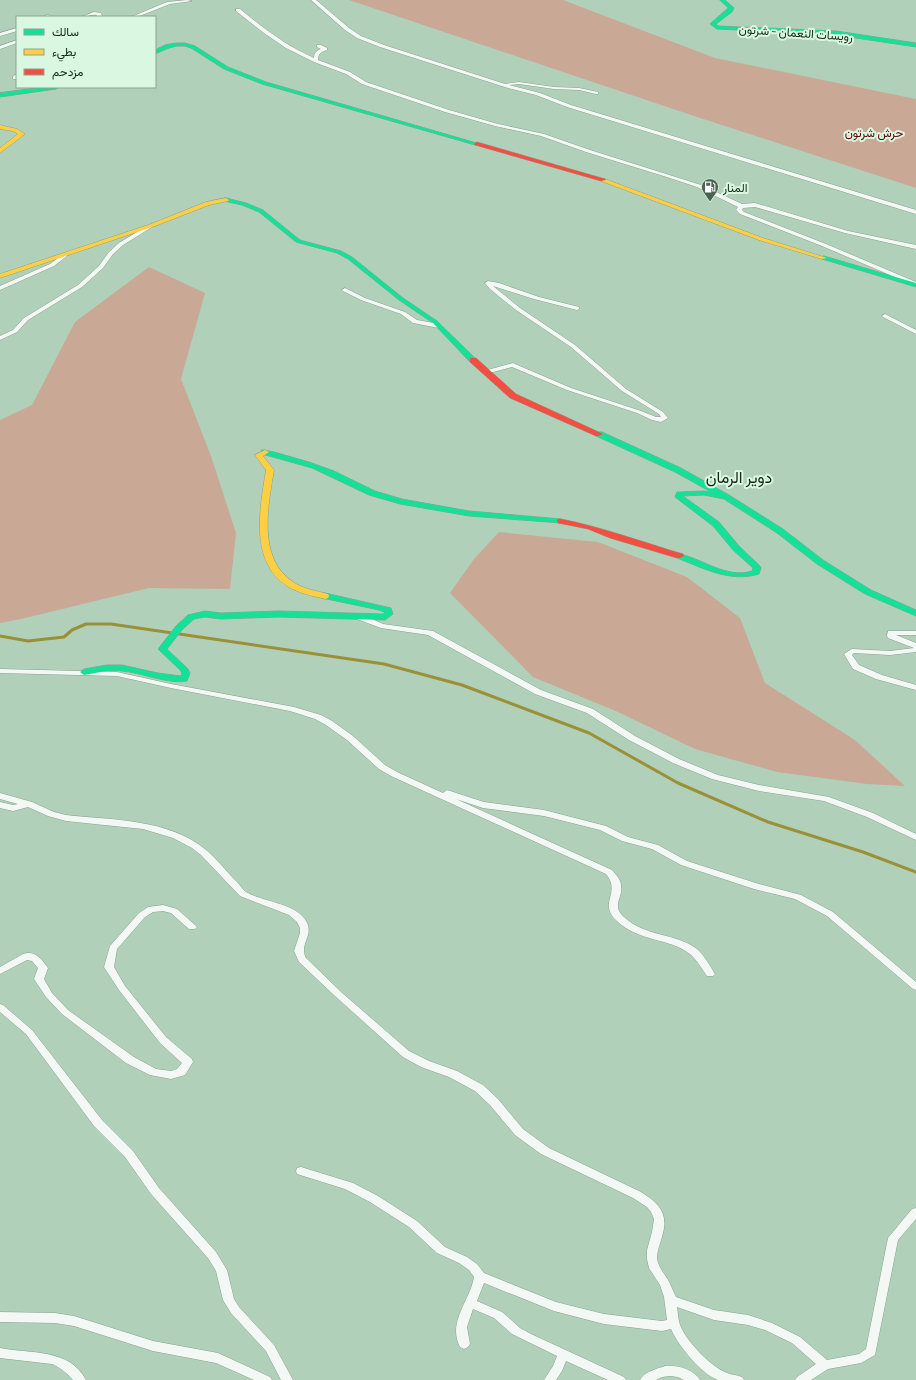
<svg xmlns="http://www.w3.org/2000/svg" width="916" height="1380" font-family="Barlow,Vazirmatn,sans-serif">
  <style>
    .green { fill: #c9a995 }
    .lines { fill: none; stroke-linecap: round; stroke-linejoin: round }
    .stream { stroke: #9a9038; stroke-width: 3 }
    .street-casing { stroke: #8aa290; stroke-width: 1 }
    .fast-casing { stroke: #8aa290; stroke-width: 1 }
    .slow-casing { stroke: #8aa290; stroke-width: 1 }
    .jam-casing { stroke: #8aa290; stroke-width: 1 }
    .street { fill: #f3f8f4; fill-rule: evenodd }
    .fast { fill: #16e098; fill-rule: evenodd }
    .slow { fill: #ffcf43; fill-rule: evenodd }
    .jam { fill: #f24e42; fill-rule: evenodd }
    .labels { text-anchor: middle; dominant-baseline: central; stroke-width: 4; stroke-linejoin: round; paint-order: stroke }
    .far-street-label { font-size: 12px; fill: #122819; stroke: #daf7e1 }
    .far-park-label { font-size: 12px; fill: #5c0700; stroke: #daf7e1 }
    .far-poi-label { font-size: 12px; fill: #122819; stroke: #daf7e1; text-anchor: start }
    .quarter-label { font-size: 16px; fill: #122819; stroke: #daf7e1 }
  </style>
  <rect width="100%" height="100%" fill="#b1d0b9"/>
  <!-- green -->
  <g class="green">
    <path d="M349 0H563L715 58 916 99V188L688 114Z"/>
    <path d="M149 267 205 293 181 379 211 456 236 533 230 589 149 588 21 619 0 623V420L32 405 75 322Z"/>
    <path d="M499 532 598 542 687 577 740 618 765 683 855 740 905 786 867 784 777 772 695 749 618 712 533 677 450 593 474 559Z"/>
  </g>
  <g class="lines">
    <!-- stream -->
    <path class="stream" d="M0 636 28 641 64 637 72 630 86 624H111L384 664 462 685 589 733 678 783 768 822 863 852 916 872"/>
    <!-- street casing -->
    <g class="street-casing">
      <g id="street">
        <path d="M187 0 192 1 170 4 137 17H131L167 2Z"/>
        <path d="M311 0H316L349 28 361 36 384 45 505 84 519 82 554 87 579 88 598 92V94H596L579 90 554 89 519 84 509 85 540 93 571 105 916 210V214L567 107 536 95 508 88 380 47 357 38 345 30Z"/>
        <path d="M236 9H240C263 28 286 46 314 58 314 53 317 50 321 49L317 47V45H321L327 48V50C321 52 318 53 318 60L350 72 366 82 449 110 498 124 544 134 590 150 701 185 742 204 755 203 848 231 916 245V249L845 233 755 207 743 208 742 210 744 212 826 244 916 282V286L822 246 740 214 736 210 738 207 697 187 670 178 586 152 541 136 495 126 445 112 362 84 346 74 314 62 286 48 264 33 236 11Z"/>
        <path d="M94 12 101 13 102 16 95 17 97 15C93 14 86 17 81 17Z"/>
        <path d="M47 15H49V17H43Z"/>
        <path d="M17 28V31L0 36V33Z"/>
        <path d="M17 40V43L0 49V46Z"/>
        <path d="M17 74V79H13V76Z"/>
        <path d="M147 226 152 227 123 245 113 254 103 268 82 287 28 320 17 332 0 340V336L13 330 24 318 78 285 99 266 109 252 119 243Z"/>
        <path d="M65 253 67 254V256L54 266 0 290V286L50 264Z"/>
        <path d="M488 281 499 283 539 297 579 307V309L577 310 534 299 493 286 520 308 575 345 626 389 663 412 668 418 661 422 652 420 637 413 567 390 512 367 486 374 484 373V371L513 363 515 364 571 388 641 411 656 417H661L659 414 622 391 571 347 516 310 490 289 485 283Z"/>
        <path d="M345 288 365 298 405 312 417 320 439 324 442 326 439 328 413 323 401 314 361 300 343 291 342 290Z"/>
        <path d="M885 314 916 330V334L883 317 882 316Z"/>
        <path d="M357 615H363L383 624 433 631 541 690 593 709 635 736 679 759 718 775 759 785 829 797 873 813 916 834V840L867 817 824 801 759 791 712 779 673 763 629 740 587 713 535 694 428 635 381 628 357 619 356 617Z"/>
        <path d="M888 631H916V635H896L916 643V652L890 655 854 653 852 655 859 665 882 675 916 685V690L876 679 853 669 844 654 852 649 890 651 914 648 888 638 887 636Z"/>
        <path d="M0 669 117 672 171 684 294 707 321 715 332 721 353 736 385 765 397 772 443 793 447 790 484 802 544 810 606 826 628 837 658 845 687 861 759 884 801 895 833 912 916 982V990L913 989 827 916 795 899 754 889 681 865 652 849 622 841 600 830 544 816 483 808 456 799 612 870C616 875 621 879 621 886 623 899 611 905 624 917 645 937 676 933 697 949 704 955 710 966 715 974L713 976H707C702 969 697 960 690 954 670 938 639 942 617 921 597 902 622 894 606 874L391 776 379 769 347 740 326 725 315 719 290 711 171 688 117 676 0 673Z"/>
        <path d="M0 793 32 802 54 812 66 815C111 820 170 819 206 850 217 859 226 871 236 881 239 884 242 889 246 892 263 902 292 903 304 918 317 934 298 943 306 958L341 992 409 1051 429 1061 457 1071 483 1085 498 1099 523 1129 549 1148 641 1192C660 1204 669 1214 662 1237 660 1244 657 1251 657 1258 658 1267 664 1273 668 1280 671 1285 673 1291 676 1297L714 1310 748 1315 772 1323 800 1337 827 1360 859 1354 866 1349 888 1238 912 1209 916 1208V1219L898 1240 875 1355 861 1363 828 1369 811 1380H795L797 1377 816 1364 792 1343 765 1330 748 1325 714 1320 677 1307C678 1313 678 1319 680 1325 687 1342 710 1366 727 1373 732 1375 737 1375 742 1377L744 1380C736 1380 725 1380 718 1380 701 1374 678 1345 671 1329L662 1331 604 1324 554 1311 484 1283 477 1301 502 1312 520 1328 531 1334 624 1377 626 1380H608L566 1361 562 1371 556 1380H544L553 1366 557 1356 512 1334 494 1318 473 1309 467 1327 470 1344 468 1347 464 1349 460 1347C447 1322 470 1301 474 1277L469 1270 459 1263 437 1253 409 1227 370 1202 345 1189 297 1174 296 1171 297 1168 301 1167 353 1183 378 1196 417 1221 445 1247 467 1257 477 1264 484 1273 556 1302 604 1314 662 1321 667 1320 664 1297 660 1285 649 1268 647 1259V1250L652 1232 654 1219 651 1212 647 1207 633 1198 541 1154 515 1135 490 1105 475 1091 449 1077 421 1067 403 1057 335 996 299 962 294 951 300 933V928L297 922 289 915 240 896 201 855 192 848 173 838 143 829 66 821 48 816 28 807 13 811 0 808V802L13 805 18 804 0 799Z"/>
        <path d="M163 905 177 909 195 925 197 927 195 929H189L171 913 163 911 153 912 145 917 117 949 114 967 125 986 166 1037 192 1059 193 1062 185 1075 171 1079 150 1075 126 1063 62 1014 46 997 34 979 38 968 32 961 27 960 0 974V967L23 954C34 950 42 959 48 968L44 979 52 993 68 1010 134 1057 156 1069 171 1071 177 1069 182 1063 160 1043 119 990 104 967 110 946 139 913 148 907Z"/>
        <path d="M0 1004 3 1005 32 1030 102 1120 133 1151 159 1188 216 1252 227 1270 234 1299 239 1307 274 1345 293 1380H281L266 1351 231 1313 223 1300 216 1271 208 1258 151 1194 125 1157 94 1126 26 1034 0 1012Z"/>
        <path d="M0 1312 55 1313 74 1316 153 1341 218 1353 270 1377 272 1380H254L216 1363 153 1351 74 1326 55 1323 0 1322Z"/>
        <path d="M0 1348C29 1354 70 1348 86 1380H73C67 1373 61 1368 52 1364L0 1358Z"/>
        <path d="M665 1366C676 1365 694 1369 700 1380H684L678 1377 670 1376 662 1377 656 1380H640C644 1372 656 1369 665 1366Z"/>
      </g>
    </g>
    <!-- fast casing -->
    <g class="fast-casing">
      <g id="fast">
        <path d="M720 0H725L734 8 732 12 716 24 718 26 836 31 916 43V47L836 35 717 29 710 24 728 8Z"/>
        <path d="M177 43H185L195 46 228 67 266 82 480 144 475 145 262 84 224 69 191 48 185 46H177L169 48 155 54V50L165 45Z"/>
        <path d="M44 87H59L56 89 0 97V93Z"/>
        <path d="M226 198 246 203 263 210 300 240 341 251 352 257 403 298 437 321 477 360 473 362H470L433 323 399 300 348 259 337 253 296 242 259 212 242 205 224 201 223 200Z"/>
        <path d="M824 256 916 283V287L822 259 821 258Z"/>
        <path d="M596 432H602L681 468 729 495 783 529 823 560 871 590 916 610V616L865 594 817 564 777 533 724 499 704 495 683 496 719 522 739 546 760 566 761 568 759 574C730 583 703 568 677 558L676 556 680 554C703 559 727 579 752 571L753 568 733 550 713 526 675 497 677 492H680L704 491 711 492 675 472 596 436Z"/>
        <path d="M262 450 274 452 309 462 334 471 375 491 402 499 469 511 561 519 565 521 561 523 469 516 400 504 369 495 312 468 262 454Z"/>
        <path d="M325 593 391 608 393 614 385 620 278 617 221 619 205 617 194 619 182 630 167 649 188 669 190 673 187 681C170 685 139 672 122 671 109 669 96 673 84 675L80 672 84 669 107 665H122L158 673 181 676 182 673 180 670 158 649 176 626 188 615 205 611 221 613 278 611 383 614 385 613 384 612 379 610 322 598 321 596 322 594Z"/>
      </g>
    </g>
    <!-- slow casing -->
    <g class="slow-casing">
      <g id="slow">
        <path d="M0 125 17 129 25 134 0 153V148L18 134 13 131 0 129Z"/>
        <path d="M601 179H605L763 238 827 258 822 259 759 240 601 181Z"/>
        <path d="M226 198 229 200 228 201 209 205 155 226 0 278V274L151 224 206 202Z"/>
        <path d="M265 450 269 452 263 456 274 470C268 506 257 558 293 582 303 589 317 591 328 594L329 596 328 598 325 599C313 596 298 593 287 586 249 561 260 508 266 470L255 455Z"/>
      </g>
    </g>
    <!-- jam casing -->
    <g class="jam-casing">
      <g id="jam">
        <path d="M477 142 605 179 606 180 601 181 475 145 474 144Z"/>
        <path d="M470 358H476L516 394 603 434 599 436H596L510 398 470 362Z"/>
        <path d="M558 519H561C602 527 642 542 683 554L684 556 680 558H677L610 538 588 529 558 523 557 521Z"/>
      </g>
    </g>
    <!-- street -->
    <use href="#street" class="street"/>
    <!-- fast -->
    <use href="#fast" class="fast"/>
    <!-- slow -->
    <use href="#slow" class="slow"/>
    <!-- jam -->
    <use href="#jam" class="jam"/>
  </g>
  <!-- icons -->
  <defs>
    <g id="fuel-pin" transform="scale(0.9)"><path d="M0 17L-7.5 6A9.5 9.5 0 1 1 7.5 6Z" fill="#4a6351" stroke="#daf7e1"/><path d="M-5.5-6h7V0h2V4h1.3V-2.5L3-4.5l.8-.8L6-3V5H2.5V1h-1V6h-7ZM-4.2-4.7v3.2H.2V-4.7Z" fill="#fff"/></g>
  </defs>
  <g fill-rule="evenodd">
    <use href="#fuel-pin" x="710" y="187"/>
  </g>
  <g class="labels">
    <!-- far-street labels -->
    <g class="far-street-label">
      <text transform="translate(796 32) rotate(4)">رويسات النعمان - شرتون</text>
    </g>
    <!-- far-park labels -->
    <g class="far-park-label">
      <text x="874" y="132">حرش شرتون</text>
    </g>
    <!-- far-poi labels -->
    <g class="far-poi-label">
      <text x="723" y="187">المنار</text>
    </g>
    <!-- quarter labels -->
    <g class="quarter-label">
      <text x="739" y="476">دوير الرمان</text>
    </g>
  </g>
  <!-- legend -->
  <rect x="16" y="16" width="140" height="72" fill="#daf7e1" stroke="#8aa491"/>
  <rect x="24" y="29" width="20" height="6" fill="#16e098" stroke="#8aa491"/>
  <text x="52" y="36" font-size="12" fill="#122819">سالك</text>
  <rect x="24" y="49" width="20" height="6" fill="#ffcf43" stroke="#8aa491"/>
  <text x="52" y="56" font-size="12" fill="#122819">بطيء</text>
  <rect x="24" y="69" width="20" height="6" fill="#f24e42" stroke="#8aa491"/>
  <text x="52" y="76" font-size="12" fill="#122819">مزدحم</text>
</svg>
